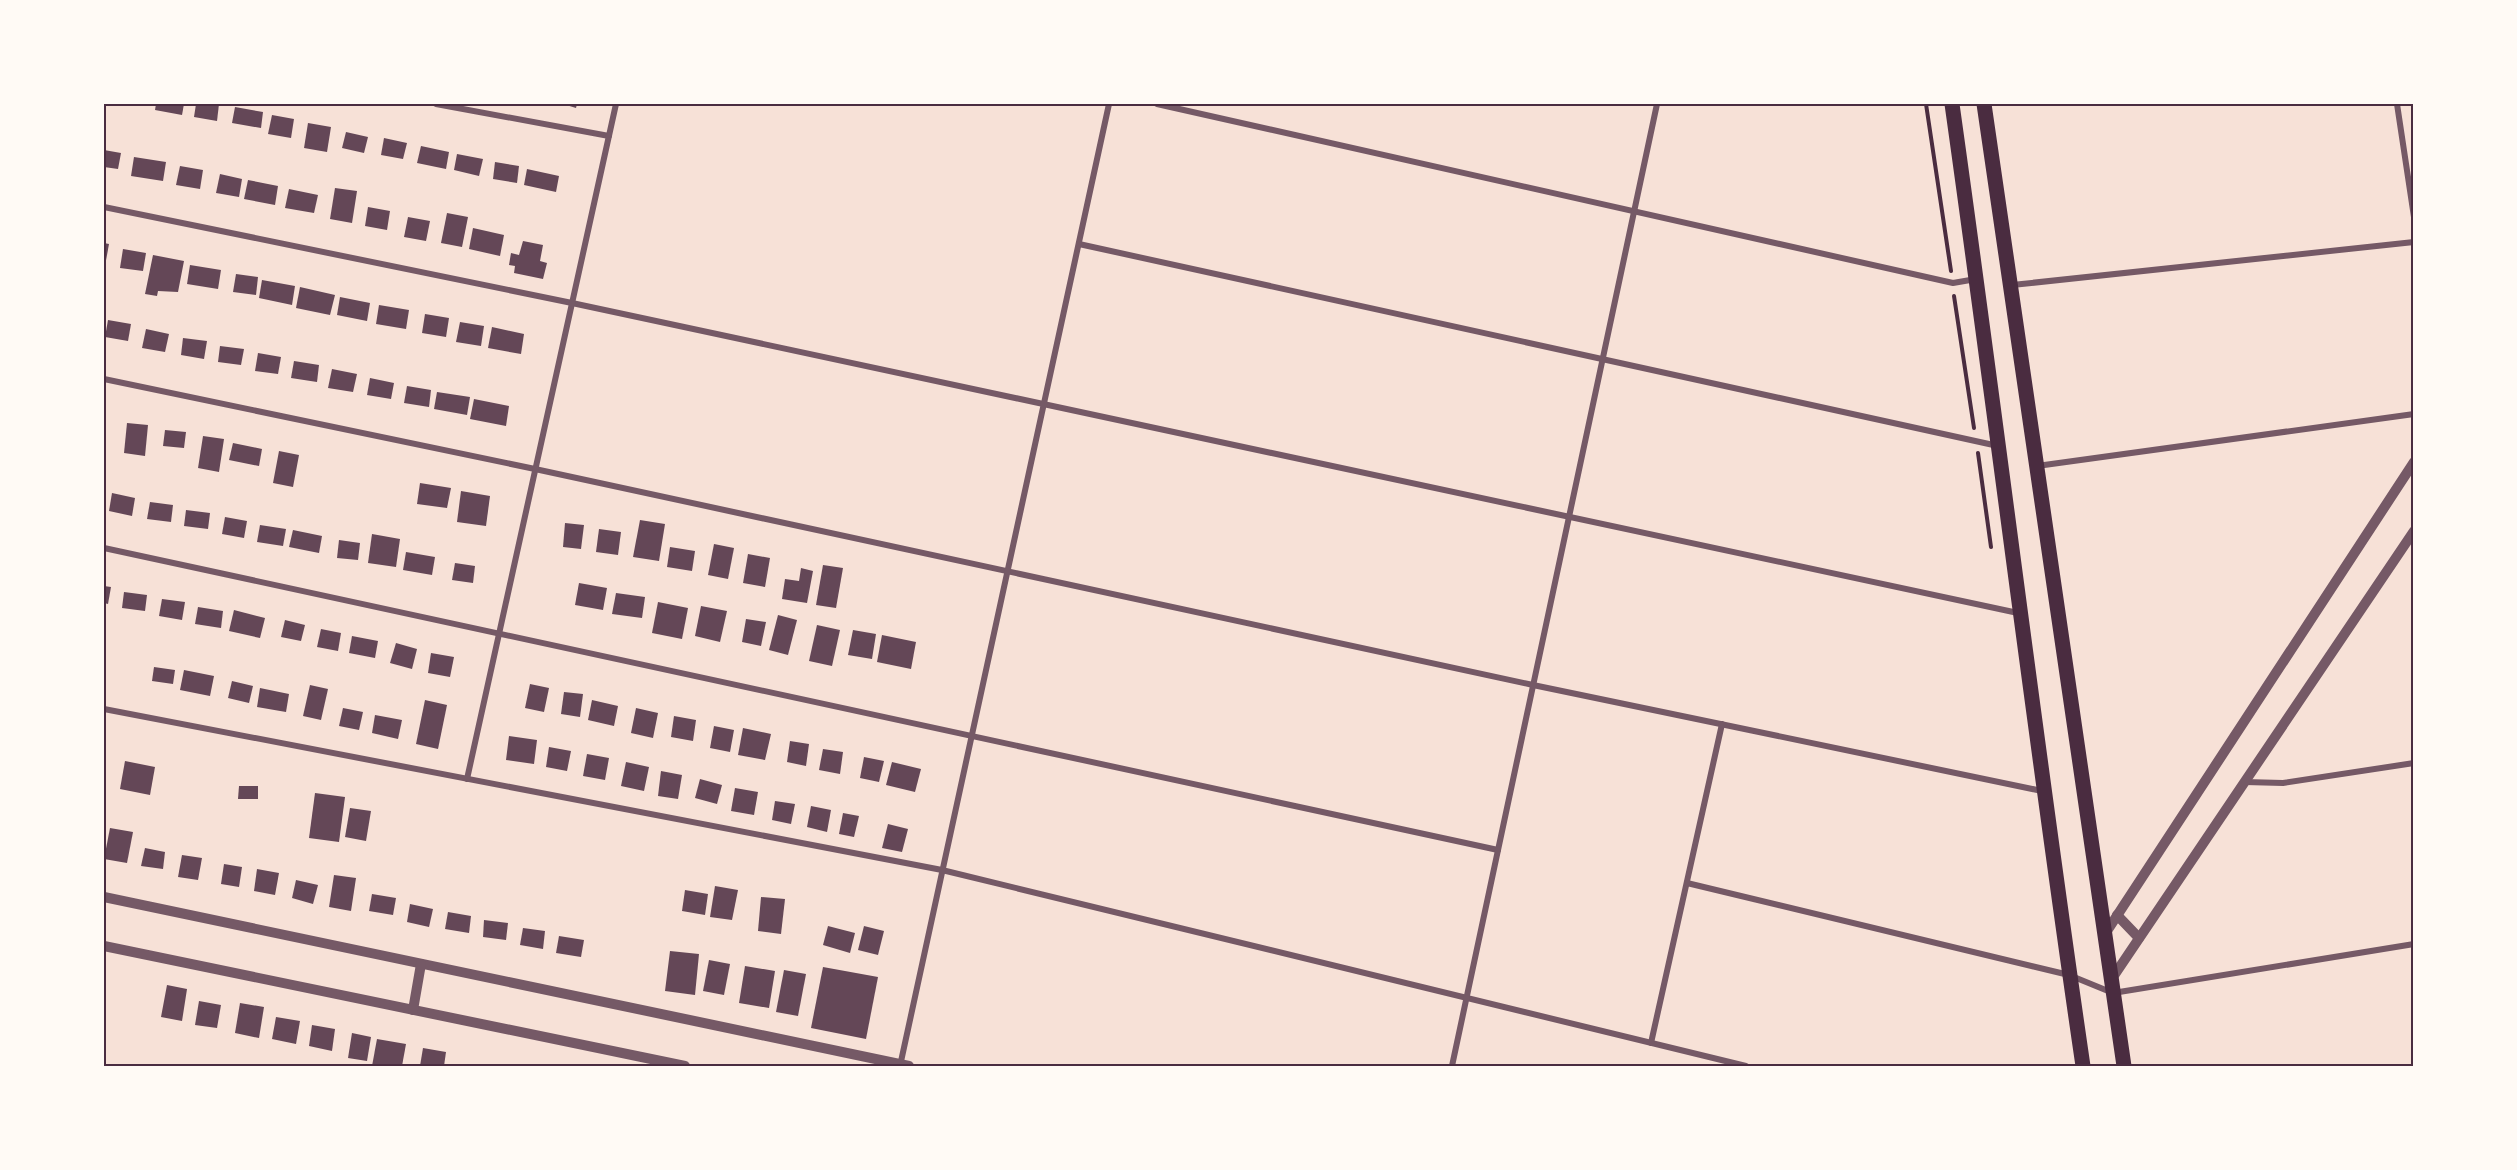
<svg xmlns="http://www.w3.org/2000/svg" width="2517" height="1170" font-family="Rubik,sans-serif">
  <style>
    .building { fill: #644757 }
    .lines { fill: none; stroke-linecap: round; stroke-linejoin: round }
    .path { stroke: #4a2c40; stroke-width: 4 }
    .minor { stroke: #755966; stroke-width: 6 }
    .tertiary { stroke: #755966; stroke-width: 10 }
    .primary { stroke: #4a2c40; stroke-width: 15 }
    .neatline { fill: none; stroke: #4a2c40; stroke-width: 2 }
  </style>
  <rect width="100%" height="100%" fill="#f7e1d7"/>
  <!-- building -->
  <g class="building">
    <path d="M156 104H184L182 115 155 110Z"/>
    <path d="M196 104H219L217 121 194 117Z"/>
    <path d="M563 104H577L576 108Z"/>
    <path d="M235 107 263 112 261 128 232 123Z"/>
    <path d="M272 115 294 119 291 138 268 134Z"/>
    <path d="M308 123 331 127 327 152 304 148Z"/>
    <path d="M346 132 368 137 364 153 342 148Z"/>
    <path d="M384 138 407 143 403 159 381 155Z"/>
    <path d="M421 146 449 152 446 169 417 163Z"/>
    <path d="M104 150 121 153 118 169 104 167Z"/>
    <path d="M457 154 483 159 479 176 454 170Z"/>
    <path d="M134 157 166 162 163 181 131 176Z"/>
    <path d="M495 162 519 166 517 183 493 179Z"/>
    <path d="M180 166 203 170 200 189 176 185Z"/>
    <path d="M527 169 559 176 556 192 524 185Z"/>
    <path d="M220 174 242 179 239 197 216 193Z"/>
    <path d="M248 180 278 186 275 205 244 199Z"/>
    <path d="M335 188 357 191 352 223 330 219Z"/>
    <path d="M289 189 318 195 314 213 285 208Z"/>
    <path d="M368 207 390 211 387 230 365 226Z"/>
    <path d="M447 213 468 217 462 247 441 243Z"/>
    <path d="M408 217 430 221 426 241 404 237Z"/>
    <path d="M473 228 504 235 500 256 469 249Z"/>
    <path d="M523 241 543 245 540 261 547 263 543 279 514 273 515 266 509 265 511 253 519 255Z"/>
    <path d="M104 243 109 244 105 266 104 265Z"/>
    <path d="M123 249 146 253 143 271 120 268Z"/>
    <path d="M153 255 184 261 178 292 158 291 157 296 145 294Z"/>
    <path d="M190 265 221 270 218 289 187 284Z"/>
    <path d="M236 274 258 277 256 295 233 292Z"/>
    <path d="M262 280 295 286 292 305 259 298Z"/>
    <path d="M300 287 335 295 330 315 296 308Z"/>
    <path d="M340 297 370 303 367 321 337 315Z"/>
    <path d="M379 305 409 310 406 329 376 324Z"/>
    <path d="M425 314 449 318 446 337 422 333Z"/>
    <path d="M108 320 131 324 128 341 105 337Z"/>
    <path d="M460 322 484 326 481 346 456 342Z"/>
    <path d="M492 327 524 334 521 354 488 348Z"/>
    <path d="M146 329 169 334 165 352 142 348Z"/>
    <path d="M183 338 207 341 204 359 181 355Z"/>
    <path d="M220 346 244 349 241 365 218 362Z"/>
    <path d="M258 353 281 357 278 374 255 371Z"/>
    <path d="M294 361 319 365 317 382 291 378Z"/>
    <path d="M332 369 357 374 353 392 328 388Z"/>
    <path d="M370 378 394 383 391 399 367 395Z"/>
    <path d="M407 386 431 390 429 407 404 403Z"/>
    <path d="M437 392 470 397 467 415 434 409Z"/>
    <path d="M474 399 509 406 506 426 470 419Z"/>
    <path d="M127 423 148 425 145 456 124 453Z"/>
    <path d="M165 430 186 432 184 448 163 446Z"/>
    <path d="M203 436 224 439 219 472 198 468Z"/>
    <path d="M233 443 262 449 259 466 229 460Z"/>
    <path d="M279 451 299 455 293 487 273 483Z"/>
    <path d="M420 483 451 488 447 508 417 504Z"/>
    <path d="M461 491 490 496 486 526 457 522Z"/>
    <path d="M112 493 135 498 132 516 109 511Z"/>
    <path d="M150 502 173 505 171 522 147 519Z"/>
    <path d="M186 510 210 513 208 529 184 526Z"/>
    <path d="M225 517 247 521 244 538 222 534Z"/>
    <path d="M640 520 665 524 659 561 633 557Z"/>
    <path d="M565 523 584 525 581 549 563 547Z"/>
    <path d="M260 525 286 529 283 546 257 542Z"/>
    <path d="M599 529 621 532 618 555 596 552Z"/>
    <path d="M293 530 322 536 319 553 289 547Z"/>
    <path d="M372 534 400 539 396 567 368 563Z"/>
    <path d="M339 540 360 543 358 560 337 558Z"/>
    <path d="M714 544 734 548 728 579 708 575Z"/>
    <path d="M670 547 695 551 692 571 667 567Z"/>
    <path d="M406 552 435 557 432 575 403 570Z"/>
    <path d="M748 554 770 558 765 587 743 583Z"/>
    <path d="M455 563 475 566 473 583 452 580Z"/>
    <path d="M823 565 843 568 836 608 816 605Z"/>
    <path d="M801 568 813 571 807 603 782 599 785 579 799 581Z"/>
    <path d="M579 583 607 588 603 610 575 605Z"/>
    <path d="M104 586 111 587 108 604 104 603Z"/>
    <path d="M124 592 147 595 145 611 122 608Z"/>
    <path d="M616 593 645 597 642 618 612 614Z"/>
    <path d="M162 599 185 602 182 620 159 616Z"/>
    <path d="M658 602 688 608 682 639 652 633Z"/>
    <path d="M701 606 727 611 720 642 695 636Z"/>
    <path d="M198 607 223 611 221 628 195 624Z"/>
    <path d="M234 610 265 618 260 638 229 631Z"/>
    <path d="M778 615 797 620 788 655 769 650Z"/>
    <path d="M746 619 766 622 761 646 742 642Z"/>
    <path d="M285 620 305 625 301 641 281 637Z"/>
    <path d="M817 625 840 630 832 666 809 661Z"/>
    <path d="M321 629 341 633 338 651 317 647Z"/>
    <path d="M853 630 876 634 872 659 848 655Z"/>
    <path d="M882 635 916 642 911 669 877 662Z"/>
    <path d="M352 636 378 641 375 658 349 653Z"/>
    <path d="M396 643 417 649 412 669 390 663Z"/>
    <path d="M431 653 454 657 450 677 428 673Z"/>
    <path d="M154 667 175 670 173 684 152 681Z"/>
    <path d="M184 670 214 676 210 696 180 690Z"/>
    <path d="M232 681 253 686 249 703 228 698Z"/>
    <path d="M530 684 549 688 544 712 525 708Z"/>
    <path d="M310 685 328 689 321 720 303 716Z"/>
    <path d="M260 688 289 694 286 712 257 707Z"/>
    <path d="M564 692 583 694 580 717 561 714Z"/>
    <path d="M425 700 447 705 438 749 416 744Z"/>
    <path d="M592 700 618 706 614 726 588 720Z"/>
    <path d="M343 708 363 712 359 730 339 726Z"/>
    <path d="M636 708 658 713 653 738 631 733Z"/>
    <path d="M375 715 402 720 398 739 372 733Z"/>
    <path d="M674 716 696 720 693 741 671 737Z"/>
    <path d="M714 726 734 730 730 752 710 748Z"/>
    <path d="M743 728 771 734 765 760 738 755Z"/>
    <path d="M509 736 537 740 534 764 506 760Z"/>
    <path d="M790 741 809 744 806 766 787 762Z"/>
    <path d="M549 747 571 751 567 771 546 767Z"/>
    <path d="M823 749 843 752 840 774 819 770Z"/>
    <path d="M587 754 609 758 605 780 583 776Z"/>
    <path d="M864 757 884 761 879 782 860 778Z"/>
    <path d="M125 761 155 767 150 795 120 789Z"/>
    <path d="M626 762 649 767 644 791 621 786Z"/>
    <path d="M892 762 921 769 915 792 886 785Z"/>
    <path d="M661 771 682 775 678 799 658 796Z"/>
    <path d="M700 779 722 785 717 804 695 798Z"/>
    <path d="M239 786H258V799H238Z"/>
    <path d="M735 788 758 792 754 815 731 811Z"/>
    <path d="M315 793 345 797 339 842 309 838Z"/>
    <path d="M775 801 795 804 791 824 772 820Z"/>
    <path d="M811 806 831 810 827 832 807 827Z"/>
    <path d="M350 808 371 811 366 841 345 837Z"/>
    <path d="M843 813 859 816 854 837 839 834Z"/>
    <path d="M888 824 908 829 902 852 882 848Z"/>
    <path d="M110 828 133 832 127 863 104 859Z"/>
    <path d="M145 848 165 852 163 869 141 866Z"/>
    <path d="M182 855 202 858 198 880 178 877Z"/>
    <path d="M224 864 242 867 239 887 221 884Z"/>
    <path d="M257 869 279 873 275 895 254 891Z"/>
    <path d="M334 875 356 878 351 911 329 907Z"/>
    <path d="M296 880 318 885 313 904 292 898Z"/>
    <path d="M715 886 738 890 732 920 710 917Z"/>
    <path d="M685 890 708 894 705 915 682 911Z"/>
    <path d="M372 894 396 898 393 915 369 911Z"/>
    <path d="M761 897 785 899 781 934 758 931Z"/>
    <path d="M410 904 433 909 429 927 407 922Z"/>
    <path d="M448 912 471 916 469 933 445 929Z"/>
    <path d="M484 920 508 923 506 940 483 937Z"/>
    <path d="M828 926 855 933 850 953 823 945Z"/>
    <path d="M864 926 884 931 878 955 858 950Z"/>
    <path d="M523 928 545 931 543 949 520 945Z"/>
    <path d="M559 936 584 940 581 957 556 953Z"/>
    <path d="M670 951 699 954 695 995 665 991Z"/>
    <path d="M709 960 730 964 724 995 703 991Z"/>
    <path d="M745 966 775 971 769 1008 739 1003Z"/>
    <path d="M823 967 878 977 866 1039 811 1028Z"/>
    <path d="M784 970 806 974 798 1016 776 1012Z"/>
    <path d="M167 985 187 989 182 1021 161 1017Z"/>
    <path d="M199 1001 221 1005 217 1028 195 1025Z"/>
    <path d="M240 1003 264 1007 259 1038 235 1033Z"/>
    <path d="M276 1017 300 1021 296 1044 272 1039Z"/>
    <path d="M312 1025 335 1029 332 1051 309 1046Z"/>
    <path d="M352 1033 371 1037 367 1061 348 1058Z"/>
    <path d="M377 1039 406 1044 402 1066H372Z"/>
    <path d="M423 1048 446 1052 444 1066H420Z"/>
  </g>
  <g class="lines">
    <!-- path -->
    <g class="path">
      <path d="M1926 104 1951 271"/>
      <path d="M1954 296 1974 428"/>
      <path d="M1978 453 1991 547"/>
    </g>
    <!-- minor -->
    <g class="minor">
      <path d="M436 104 609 136"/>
      <path d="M1157 104 1953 283 1976 279"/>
      <path d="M2397 104 2414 217"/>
      <path d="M104 207 572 303 2018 613"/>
      <path d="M1079 244 1998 446"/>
      <path d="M2012 285 2414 242"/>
      <path d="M104 379 535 469 1533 685 2042 791"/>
      <path d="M2037 466 2414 414"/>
      <path d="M104 548 1498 850"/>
      <path d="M104 709 942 870 1746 1066"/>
      <path d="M467 779 616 104"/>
      <path d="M2245 782 2283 783 2414 763"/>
      <path d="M1687 883 2069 975 2113 993 2414 944"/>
      <path d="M1651 1043 1722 724"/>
      <path d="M900 1066 1109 104"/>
      <path d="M1452 1066 1657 104"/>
    </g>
    <!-- tertiary -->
    <g class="tertiary">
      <path d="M104 897 909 1066"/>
      <path d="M2117 915 2139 938"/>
      <path d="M2105 934 2414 462"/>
      <path d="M104 946 685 1066"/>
      <path d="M2111 980 2414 531"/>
      <path d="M413 1010 421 964"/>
    </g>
    <!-- primary -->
    <g class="primary">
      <path d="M1952 104C1997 424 2036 746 2083 1066"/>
      <path d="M1984 104 2124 1066"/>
    </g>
  </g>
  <!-- border -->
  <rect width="2517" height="1170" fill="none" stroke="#fffaf5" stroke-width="210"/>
  <rect x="105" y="105" width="2307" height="960" class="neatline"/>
</svg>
